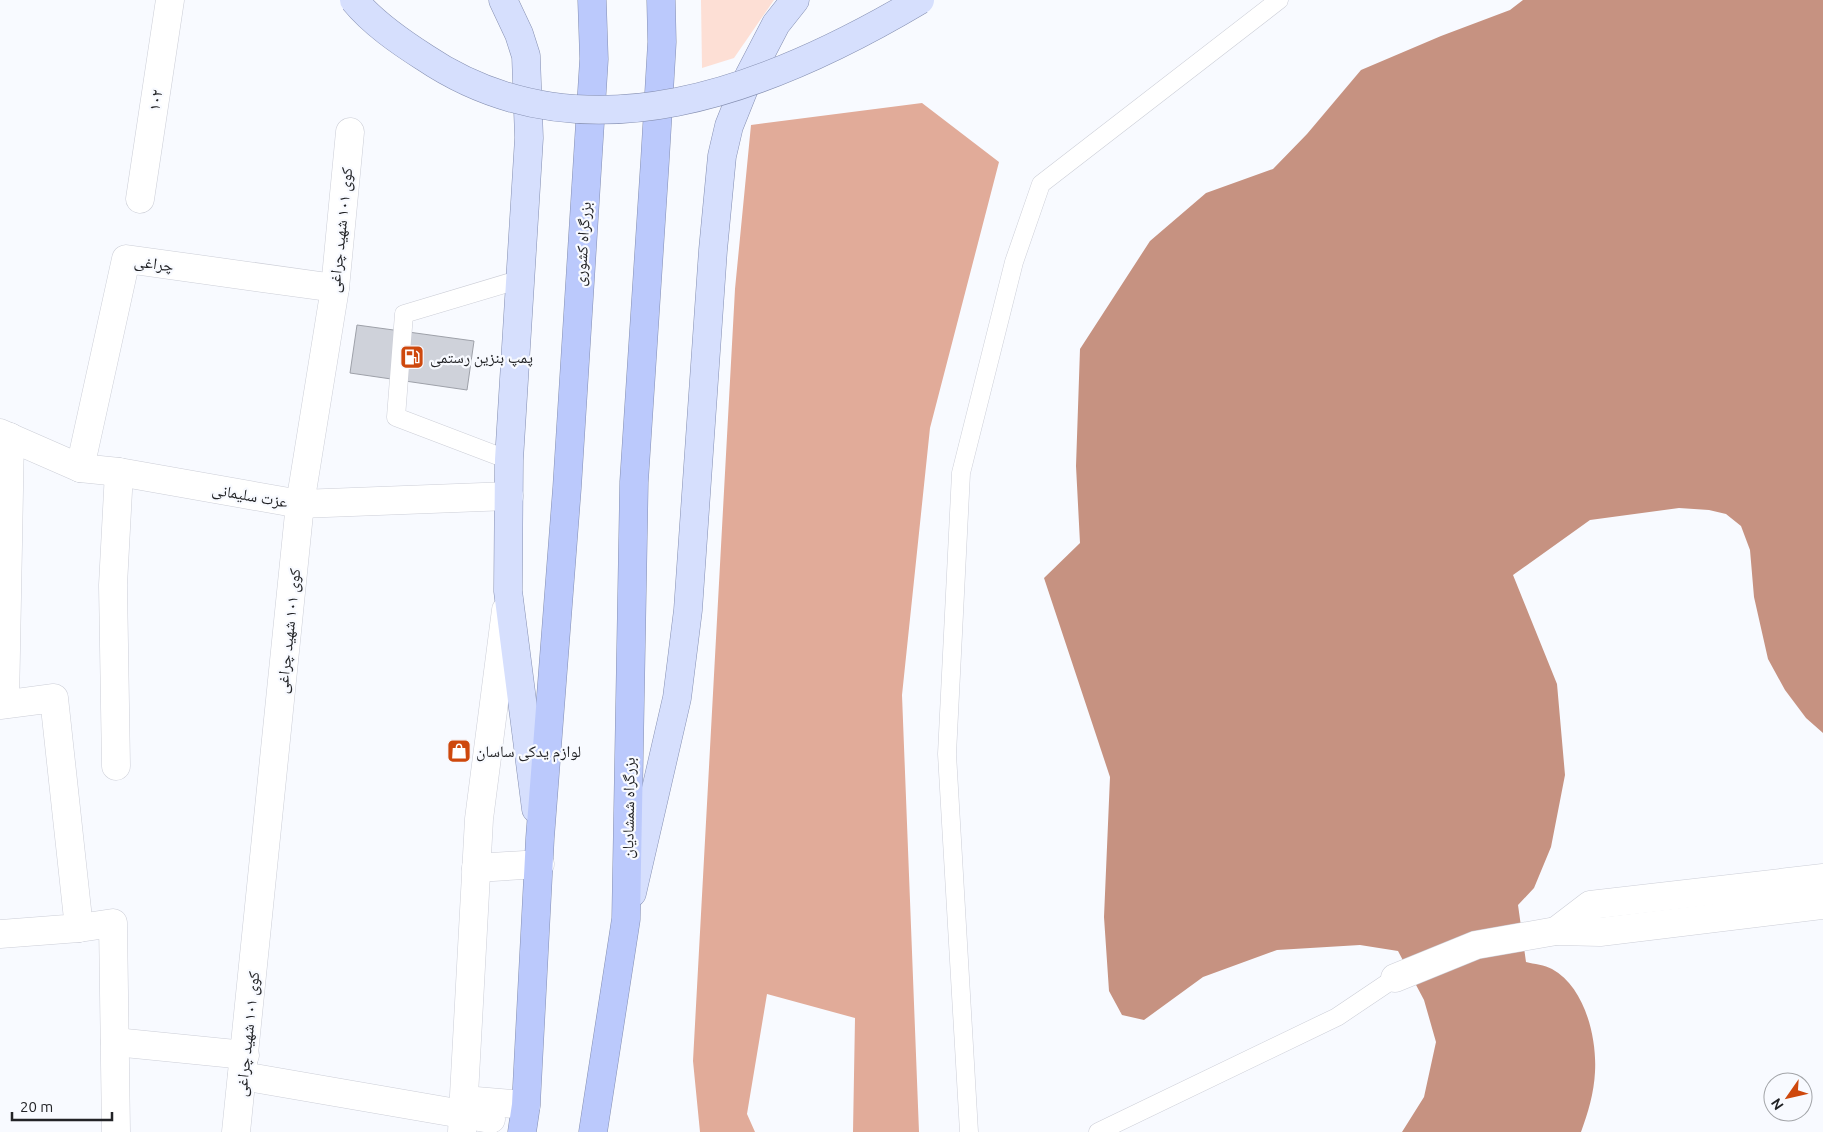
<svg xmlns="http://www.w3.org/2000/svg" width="1823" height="1132" font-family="Ubuntu,'Noto Naskh Arabic',sans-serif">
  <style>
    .green { fill: #fddfd5 }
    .forest { fill: #e1ab99 }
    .water { fill: #c69281 }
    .building { fill: #cfd2da; stroke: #9ea1a9 }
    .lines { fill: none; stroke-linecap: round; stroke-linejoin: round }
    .lane-casing { stroke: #ccced7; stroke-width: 19 }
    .street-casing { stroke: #ccced7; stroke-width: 29 }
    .secondary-casing { stroke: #ccced7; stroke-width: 29 }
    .primary-casing { stroke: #858fb1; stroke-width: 29 }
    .highway-casing { stroke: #858fb1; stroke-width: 29 }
    .lane { stroke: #fff; stroke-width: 18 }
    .street { stroke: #fff; stroke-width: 28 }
    .secondary { stroke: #fff; stroke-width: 28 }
    .primary { stroke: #d6dffd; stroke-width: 28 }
    .highway { stroke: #bbc9fc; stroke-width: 28 }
    .primary-bridge-casing { stroke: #858fb1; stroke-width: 29; stroke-linecap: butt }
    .primary-bridge { stroke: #d6dffd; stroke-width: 28 }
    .labels { text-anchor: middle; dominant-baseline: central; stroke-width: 4.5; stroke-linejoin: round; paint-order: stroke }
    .street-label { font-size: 16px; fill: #222326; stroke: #f8faff }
    .poi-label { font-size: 16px; fill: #222326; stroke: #f8faff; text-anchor: start }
  </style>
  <rect width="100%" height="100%" fill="#f8faff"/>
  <!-- green -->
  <path class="green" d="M701 0H774L734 58 702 68Z"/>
  <!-- forest -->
  <path class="forest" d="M922 103 999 162 930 428 902 695 919 1132H853L855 1018 767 994 747 1114 755 1132H700L693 1061 735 289 751 125Z"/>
  <!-- water -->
  <path class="water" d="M1523 0H1823V733L1806 718 1785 690 1768 659 1754 597 1750 550 1741 526 1726 514 1709 510 1679 508 1590 520 1513 575 1557 684 1565 775 1551 847 1534 888 1518 905 1526 962C1534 964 1545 965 1552 969 1585 987 1597 1038 1595 1072 1594 1093 1588 1113 1581 1132H1402L1424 1097 1436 1042 1424 1000 1398 951 1360 945 1277 950 1203 977 1144 1020 1122 1015 1109 991 1104 917 1110 777 1044 578 1080 543 1076 466 1080 349 1150 241 1206 193 1273 169 1307 134 1361 70 1441 36 1510 10Z"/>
  <!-- building -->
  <path class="building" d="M357 325 474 341 467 390 350 373Z"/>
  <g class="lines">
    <!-- lane casing -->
    <g class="lane-casing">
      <g id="lane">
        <path d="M509 460 396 417 404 314 521 279"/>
        <path d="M969 1132 947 754 961 473 1014 262 1041 184 1279 0"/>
        <path d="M1098 1132 1337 1017 1395 978"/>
      </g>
    </g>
    <!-- street casing -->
    <g class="street-casing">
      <g id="street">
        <path d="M140 199 170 0"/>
        <path d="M0 433 80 468 119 472 300 504 509 496"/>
        <path d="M80 468 126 259 335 288"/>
        <path d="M5 704 10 437"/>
        <path d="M0 705 54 698 79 928 0 934"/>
        <path d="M116 766 113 585 119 472"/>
        <path d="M79 928 113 923 116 1132"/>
        <path d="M1556 931 1590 905 1823 878"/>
        <path d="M1395 978 1476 945 1556 931 1600 932 1823 905"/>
        <path d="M115 1042 245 1055"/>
        <path d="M242 1076 491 1119"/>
        <path d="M236 1132 300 504 335 288 350 132"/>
      </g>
    </g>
    <!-- secondary casing -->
    <g class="secondary-casing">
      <g id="secondary">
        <path d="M476 868 540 864"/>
        <path d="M464 1100 526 1105"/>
        <path d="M462 1132 479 819 506 610"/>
      </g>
    </g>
    <!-- primary casing -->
    <g class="primary-casing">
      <g id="primary">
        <path d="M503 0 519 34 526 56 529 138 509 460 508 591 536 809"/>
        <path d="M632 893 677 698 688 610 713 250 722 156 729 126 749 76 776 24 795 0"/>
      </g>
    </g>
    <!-- highway casing -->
    <g class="highway-casing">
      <g id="highway">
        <path d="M522 1132 526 1105 540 838 567 488 594 59 592 0"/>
        <path d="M593 1132 626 919 634 482 655 160 662 42 661 0"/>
      </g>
    </g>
    <!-- lane -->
    <use href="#lane" class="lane"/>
    <!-- street -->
    <use href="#street" class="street"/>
    <!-- secondary -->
    <use href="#secondary" class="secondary"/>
    <!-- primary -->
    <use href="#primary" class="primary"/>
    <!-- highway -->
    <use href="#highway" class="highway"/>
    <!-- primary-bridge casing -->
    <g class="primary-bridge-casing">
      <path id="primary-bridge" d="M354 0C373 23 399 41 424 57 584 165 772 88 920 0"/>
    </g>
    <!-- primary-bridge -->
    <use href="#primary-bridge" class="primary-bridge"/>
  </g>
  <!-- icons -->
  <defs>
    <g id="fuel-square" transform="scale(1.25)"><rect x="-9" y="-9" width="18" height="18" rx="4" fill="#ce480d" stroke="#f8faff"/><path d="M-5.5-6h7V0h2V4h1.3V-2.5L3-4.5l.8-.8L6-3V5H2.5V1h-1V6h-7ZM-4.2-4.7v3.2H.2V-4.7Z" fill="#fff"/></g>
    <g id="shop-square" transform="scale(1.25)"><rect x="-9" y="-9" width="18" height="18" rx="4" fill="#ce480d" stroke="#f8faff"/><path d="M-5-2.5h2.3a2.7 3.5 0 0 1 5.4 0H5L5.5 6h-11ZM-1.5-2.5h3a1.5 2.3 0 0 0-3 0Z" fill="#fff"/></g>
  </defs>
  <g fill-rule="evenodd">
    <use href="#fuel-square" x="412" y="357"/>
    <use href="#shop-square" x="459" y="751"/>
  </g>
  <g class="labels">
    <!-- street labels -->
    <g class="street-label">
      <text transform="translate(155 100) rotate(-81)">۱۰۲</text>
      <text transform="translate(340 230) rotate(-84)">کوی ۱۰۱ شهید چراغی</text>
      <text transform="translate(582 244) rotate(-86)">بزرگراه کشوری</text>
      <text transform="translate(154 263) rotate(8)">چراغی</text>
      <text transform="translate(250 495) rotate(10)">عزت سلیمانی</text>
      <text transform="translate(288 631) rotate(-84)">کوی ۱۰۱ شهید چراغی</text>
      <text transform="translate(628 808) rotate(-89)">بزرگراه شمشادیان</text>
      <text transform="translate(247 1034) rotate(-84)">کوی ۱۰۱ شهید چراغی</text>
    </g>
    <!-- poi labels -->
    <g class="poi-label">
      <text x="430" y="357">پمپ بنزین رستمی</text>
      <text x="476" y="751">لوازم یدکی ساسان</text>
    </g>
  </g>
  <!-- north arrow -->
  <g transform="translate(1788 1097) rotate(236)"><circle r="24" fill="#f8faff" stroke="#a2a4a8"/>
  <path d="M0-4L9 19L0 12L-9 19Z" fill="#ce480d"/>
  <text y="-8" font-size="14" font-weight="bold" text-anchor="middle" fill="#222326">N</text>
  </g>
  <!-- scale -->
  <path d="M12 1112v8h100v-8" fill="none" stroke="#222326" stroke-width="2.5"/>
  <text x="20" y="1112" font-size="15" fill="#222326" stroke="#f8faff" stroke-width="4" paint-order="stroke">20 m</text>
</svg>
